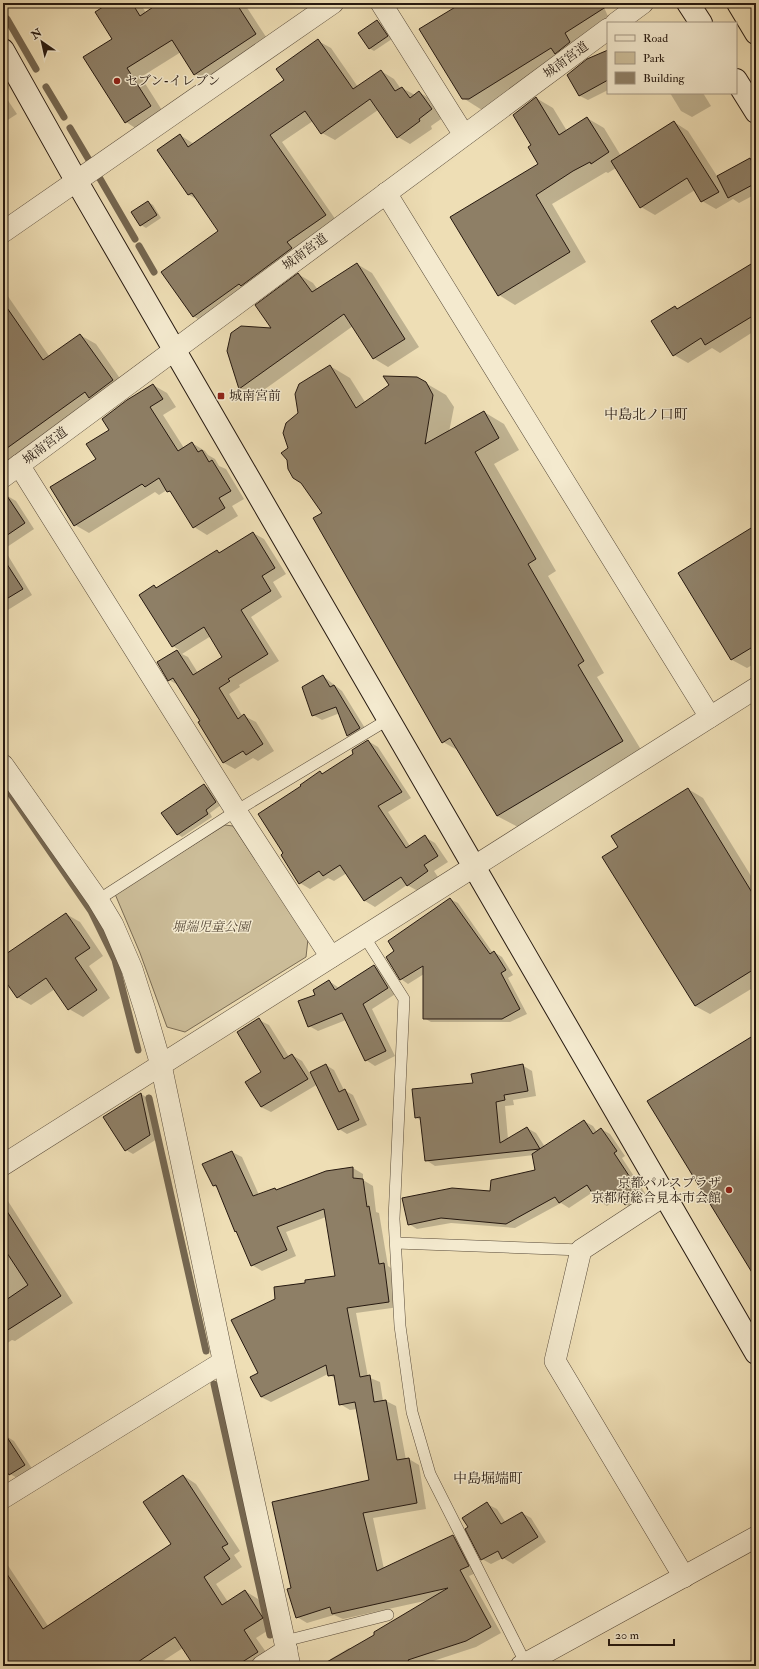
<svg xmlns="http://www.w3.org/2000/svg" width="759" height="1669" font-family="'IM FELL Double Pica','Noto Serif JP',serif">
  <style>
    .green { fill: #ccbd99; stroke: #796b54 }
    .shadow { fill: #0003; fill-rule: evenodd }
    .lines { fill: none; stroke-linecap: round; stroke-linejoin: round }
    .stream { stroke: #756751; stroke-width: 7 }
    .building { fill: #8e7f66; stroke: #261910 }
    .lane-casing { stroke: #584a39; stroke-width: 12 }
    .street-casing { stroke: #584a39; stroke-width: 22 }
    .secondary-casing { stroke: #261910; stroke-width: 24 }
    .highway-casing { stroke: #261910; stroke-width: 24 }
    .lane { stroke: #f4eacf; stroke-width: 11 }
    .street { stroke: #f4eacf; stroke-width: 21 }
    .secondary { stroke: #f4eacf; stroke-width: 22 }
    .highway { stroke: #eedeb5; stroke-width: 22 }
    .poi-dot { fill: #8f2418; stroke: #f4eacf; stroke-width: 1.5 }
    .labels { text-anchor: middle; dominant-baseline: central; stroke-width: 3; stroke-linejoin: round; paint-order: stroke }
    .street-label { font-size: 13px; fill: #261910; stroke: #f4eacf }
    .poi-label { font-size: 13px; fill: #261910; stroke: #f4eacf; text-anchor: start }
    .park-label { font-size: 13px; font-style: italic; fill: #584a39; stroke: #f4eacf }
    .neighbourhood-label { font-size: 14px; fill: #261910; stroke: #f4eacf }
  </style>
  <rect width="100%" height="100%" fill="#eedeb5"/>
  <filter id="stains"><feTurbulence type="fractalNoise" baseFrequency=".005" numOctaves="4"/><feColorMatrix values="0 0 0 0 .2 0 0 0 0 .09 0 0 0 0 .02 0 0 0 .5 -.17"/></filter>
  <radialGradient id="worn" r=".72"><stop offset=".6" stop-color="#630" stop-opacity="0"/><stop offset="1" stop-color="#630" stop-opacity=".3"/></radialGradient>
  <!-- green -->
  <path class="green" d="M225 825 233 826 308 939 306 957 185 1032 167 1027 140 953 115 894Z"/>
  <!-- shadow -->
  <g class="shadow">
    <path d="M111 3H140L146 13 161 3H244L270 43 209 82 195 74 181 52 141 77 165 115 140 131 126 122 113 39Z"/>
    <path d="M463 3H602L611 23 482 110 463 98Z"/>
    <path d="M617 3H649L634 12Z"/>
    <path d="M377 21 382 24 392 39 374 51 369 48Z"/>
    <path d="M318 41 331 48 358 87 381 71 394 79 401 89 402 88 415 95 419 92 432 100 444 117 431 126 432 129 410 144 398 137 378 110 335 140 322 133 313 121 282 142 338 223 206 324 193 316 219 231 198 200 189 195 180 135 194 144 286 81Z"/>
    <path d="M608 54V90L588 100 580 96 568 75Z"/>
    <path d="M670 93H703L711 106 692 117 681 111Z"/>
    <path d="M3 97 7 99 17 114 3 123Z"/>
    <path d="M536 98 553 108 567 131 587 118 604 128 621 156 674 122 688 131 717 176 750 159 756 163V194L739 203 733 199 716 209 702 201 695 190 655 215 641 207 616 168 608 173 606 172 552 204 586 262 515 305 499 295 539 164 532 146Z"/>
    <path d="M3 194 6 199 3 201Z"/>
    <path d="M148 202 153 205 161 218 146 228 141 225 133 212Z"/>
    <path d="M756 262V330L720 353 712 348 688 363 674 355 675 307 679 309Z"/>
    <path d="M357 264 372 273 419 347 388 367 373 358 353 326 254 397 240 388 273 329 298 274 313 283 318 290Z"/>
    <path d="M3 289 49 356 80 335 96 344 128 390 3 473Z"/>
    <path d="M330 366 350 378 365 402 417 378 446 395 454 407 449 432 484 412 504 424 519 450 494 464 556 571 548 576 604 673 597 677 643 753 518 827 497 816 459 751 443 742 289 448 299 413Z"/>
    <path d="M153 385 167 393 176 407 163 415 184 448 192 443 205 451 208 455 215 459 219 466 226 469 244 499 232 506 238 516 207 535 194 527 173 494 167 490 159 495 155 492 89 533 75 525 97 459 110 430Z"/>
    <path d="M6 495 16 501 34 529 4 549 32 595 3 613V497Z"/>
    <path d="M756 526V663L747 668 732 660 679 573Z"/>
    <path d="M253 533 264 539 286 574 273 582 282 597 251 617 279 661 239 685 240 687 229 694 243 717 244 716 256 722 274 751 258 761 253 758 235 769 224 763 199 723 202 721 180 686 169 680 158 662 179 650 173 646 154 586 157 588 217 551 220 553ZM211 636 223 657 198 673 188 657 182 654Z"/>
    <path d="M323 676 342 691 368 733 356 740 348 735 340 713 322 720 313 715Z"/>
    <path d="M368 741 378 747 411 798 388 812 410 846 425 837 435 843 448 862 434 871 438 877 418 891 407 885 375 907 365 901 347 873 334 881 328 878 310 889 300 883 285 854 303 786 320 772 324 774 355 754Z"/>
    <path d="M204 785 209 788 221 805 210 813 212 817 182 837 177 834Z"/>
    <path d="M688 789 703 798 756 884V986L710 1014 695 1006Z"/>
    <path d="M450 899 458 903 493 953 494 952 502 957 513 975 508 978 527 1014 510 1022H431L424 1018V974L408 984 401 979 396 951Z"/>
    <path d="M66 914 80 922 103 956 89 966 110 998 83 1017 69 1009 55 989 31 1005 17 997 3 976V957Z"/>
    <path d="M374 966 383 971 397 993 372 1009 395 1056 375 1066 366 1060 346 1020 318 1031 309 1026 317 995 329 981 339 988Z"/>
    <path d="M259 1020 269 1025 289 1057 292 1055 302 1061 312 1077 326 1065 334 1070 344 1090 353 1095 367 1125 347 1134 339 1129 318 1084 271 1112 261 1107 263 1073Z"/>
    <path d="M522 1065 532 1071 536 1096 513 1100 514 1105 505 1106 508 1139 527 1128 536 1133 545 1147 584 1121 593 1126 597 1132 601 1129 610 1134 625 1156 622 1158 649 1199 634 1209 625 1204 621 1197 607 1206 599 1201 593 1192 569 1208 561 1203 515 1228 451 1223 417 1229 409 1224 491 1192 536 1171 534 1155 435 1166 426 1160 422 1121 415 1117 474 1084Z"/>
    <path d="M141 1094 148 1098 157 1139 133 1154 126 1150Z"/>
    <path d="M232 1152 242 1157 259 1195 275 1189 278 1191 326 1172 353 1168 363 1174V1180L373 1186 376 1212 379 1213 388 1266 394 1270 399 1307 356 1313 368 1377 380 1382 383 1401H386L396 1406 406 1460 409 1459 419 1465 426 1509 373 1518 384 1569 453 1536 463 1542 478 1572 469 1576 501 1633 476 1647 418 1666H319L349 1648 351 1649 375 1635 429 1600 343 1619 334 1615 307 1623 297 1617 292 1588 370 1480 357 1409 350 1410 340 1404 336 1379 328 1374 271 1402 261 1397 306 1284 336 1277 326 1217 286 1232 296 1256 262 1271 252 1265 238 1232 236 1231 219 1189 214 1186Z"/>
    <path d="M3 1196 6 1198 73 1303 15 1341 12 1340 3 1346Z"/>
    <path d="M6 1436 14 1441 33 1470 19 1479 10 1474 5 1467 3 1469V1438Z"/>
    <path d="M184 1476 196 1484 240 1551 234 1555 242 1567 216 1584 228 1602 245 1591 258 1599 275 1626 256 1638 271 1659 260 1666H195L183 1648 155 1666H3V1558L48 1626 172 1544Z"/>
    <path d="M487 1504 497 1509 506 1523 522 1513 531 1518 546 1542 513 1564 503 1558 491 1564 482 1559Z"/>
  </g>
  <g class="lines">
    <!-- stream -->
    <g class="stream">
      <path d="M7 19 36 69"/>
      <path d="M46 87 64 117"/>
      <path d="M70 128 89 160"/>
      <path d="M99 177 135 239"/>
      <path d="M139 246 154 272"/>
      <path d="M3 783 91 911 115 960 138 1050"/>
      <path d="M149 1098 206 1351"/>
      <path d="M214 1384 270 1635"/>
    </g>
  </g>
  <!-- building -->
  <g class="building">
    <path d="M109 3H132L140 16 159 3H236L256 34 194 75 172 40 127 68 151 106 125 123 83 57 112 39 95 12Z"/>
    <path d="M462 3H612L565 33 570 42 555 54 551 48 469 99H462L419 29Z"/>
    <path d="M377 20 388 36 369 49 358 33Z"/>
    <path d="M318 39 353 89 381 70 395 91 402 87 410 98 419 91 432 109 419 119 420 121 397 138 370 99 321 134 305 111 270 135 326 215 287 242 292 248 241 286 239 284 193 317 161 272 218 231 192 193 188 195 157 150 180 134 188 147 284 80 276 69Z"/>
    <path d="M608 50V80L579 96 567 75 587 59Z"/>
    <path d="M536 97 559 135 587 117 609 152 591 164 590 162 573 171 536 195 570 252 498 296 450 217 538 164 528 147 531 145 513 115Z"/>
    <path d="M674 121 719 192 701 202 687 178 640 208 611 161Z"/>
    <path d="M750 158 756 169V183L728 198 717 176Z"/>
    <path d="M148 201 157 215 140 226 131 212Z"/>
    <path d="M756 261V314L705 345 701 338 673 356 651 321 675 306 677 309Z"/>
    <path d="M357 263 405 339 373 359 344 314 239 389 227 351 231 333 241 326 271 328 255 305 298 273 312 292Z"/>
    <path d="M3 302 43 360 80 334 113 380 89 398 85 392 3 451Z"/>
    <path d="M330 365 356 408 389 385 383 376 417 377 426 382 433 395 425 444 484 411 499 438 475 452 536 559 528 564 584 661 578 665 623 741 497 816 450 738 442 743 313 518 322 513 301 483 293 478 288 469 287 460 281 453 288 448 283 433 286 423 298 413 295 394 299 384Z"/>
    <path d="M153 384 163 399 150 407 178 451 192 442 198 452 202 450 209 462 212 460 231 491 219 498 225 508 193 528 170 491 167 492 159 478 145 487 142 484 74 526 50 487 96 459 86 444 109 430 102 419 127 400Z"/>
    <path d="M3 490 25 523 3 538Z"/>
    <path d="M756 525V645L731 660 678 573Z"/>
    <path d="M253 532 275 568 262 576 271 591 241 610 268 654 228 679 230 681 219 688 238 719 244 714 263 744 246 755 243 751 223 763 198 722 200 721 173 678 168 681 157 662 177 650 193 675 222 657 204 627 172 647 139 595 154 585 156 588 217 550 219 553Z"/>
    <path d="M3 558 23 589 3 601Z"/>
    <path d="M323 675 330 687 334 685 360 728 347 736 336 707 312 716 302 687Z"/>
    <path d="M368 740 402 792 378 806 406 848 425 835 438 856 424 865 428 871 407 886 401 877 364 901 340 865 323 876 319 871 299 884 281 855 283 853 258 814 301 786 300 785 320 771 322 774 353 754 352 750Z"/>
    <path d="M204 784 216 802 206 810 208 814 177 835 161 813Z"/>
    <path d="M688 788 756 899V968L695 1006 602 857 618 847 611 836Z"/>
    <path d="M450 898 490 954 494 951 506 970 501 973 520 1009 502 1019H423V966L400 980 386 957 394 951 388 941Z"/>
    <path d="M66 913 90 948 75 958 97 990 68 1010 46 978 17 998 3 978V956Z"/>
    <path d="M374 965 388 988 363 1004 386 1051 365 1061 342 1013 308 1027 298 1001 315 995 313 990 329 980 335 990Z"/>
    <path d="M259 1018 284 1059 292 1054 308 1079 261 1107 245 1082 261 1072 237 1032Z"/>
    <path d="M756 1034V1279L647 1101Z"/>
    <path d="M326 1064 339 1092 345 1089 359 1120 338 1130 310 1072Z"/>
    <path d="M523 1064 528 1091 504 1095 505 1100 496 1102 500 1143 527 1127 540 1149 425 1161 420 1117 415 1118 412 1089 473 1083 471 1074Z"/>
    <path d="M141 1093 150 1135 125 1151 103 1117Z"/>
    <path d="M584 1120 593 1134 601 1128 617 1151 614 1153 641 1194 625 1205 615 1190 598 1202 587 1185 559 1203 555 1197 506 1224 441 1218 408 1225 402 1198 452 1188 490 1191 491 1180 535 1170 532 1154Z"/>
    <path d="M232 1151 253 1196 275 1188 276 1190 326 1171 353 1167V1178L363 1179 367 1207 369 1206 379 1264 384 1263 389 1302 347 1308 360 1377 370 1375 374 1402 386 1400 397 1460 409 1458 417 1503 363 1513 377 1571 453 1535 469 1566 460 1570 491 1627 466 1641 408 1660 412 1666H320L374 1635V1632L448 1588 332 1614 330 1607 296 1618 287 1589 291 1588 272 1502 369 1480 355 1402 339 1405 334 1375 328 1376 326 1365 261 1397 250 1377 258 1373 231 1320 275 1299 274 1287 305 1283V1280L335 1276 324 1209 277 1227 287 1250 251 1266 236 1231 235 1232 216 1185 213 1186 202 1164Z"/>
    <path d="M3 1205 61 1296 3 1333V1302L28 1285 3 1247Z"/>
    <path d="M3 1431 25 1465 9 1475 3 1465Z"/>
    <path d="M183 1475 228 1544 222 1547 230 1559 204 1577 222 1605 245 1590 263 1618 244 1630 258 1652 236 1666H194L175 1637 132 1666H3V1568L43 1629 171 1544 143 1502Z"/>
    <path d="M487 1502 501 1524 522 1512 538 1537 502 1559 498 1551 481 1560 465 1529 468 1527 462 1518Z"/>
  </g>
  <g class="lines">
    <!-- lane casing -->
    <g class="lane-casing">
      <g id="lane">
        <path d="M98 900 236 811 389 719"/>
        <path d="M364 936 404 999 394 1219 400 1326 412 1412 430 1474 526 1664"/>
        <path d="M396 1243 581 1250"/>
        <path d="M285 1641 388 1615"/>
      </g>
    </g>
    <!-- street casing -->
    <g class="street-casing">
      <g id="street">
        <path d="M381 3 464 135"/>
        <path d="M616 23 643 3"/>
        <path d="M386 193 710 717"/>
        <path d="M3 232 333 3"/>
        <path d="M19 465 236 811 331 957"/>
        <path d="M3 477 608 29"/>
        <path d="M3 765 98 900 113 925 132 969 145 1010 161 1065 225 1369 290 1666"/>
        <path d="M3 1165 756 688"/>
        <path d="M665 1195 581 1250 555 1361 684 1577"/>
        <path d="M3 1498 223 1362"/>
        <path d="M262 1666 287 1650"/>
        <path d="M521 1666 756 1537"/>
      </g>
    </g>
    <!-- secondary casing -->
    <g class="secondary-casing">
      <g id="secondary">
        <path d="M688 3 701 23"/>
        <path d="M3 50 77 182 756 1353"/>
        <path d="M736 80 756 112"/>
      </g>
    </g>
    <!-- highway casing -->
    <g class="highway-casing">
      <path id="highway" d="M738 3 756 33"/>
    </g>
    <!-- lane -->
    <use href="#lane" class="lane"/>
    <!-- street -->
    <use href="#street" class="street"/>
    <!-- secondary -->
    <use href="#secondary" class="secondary"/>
    <!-- highway -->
    <use href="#highway" class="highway"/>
  </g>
  <!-- markers -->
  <g class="poi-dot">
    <circle cx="117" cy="81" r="4"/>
    <rect x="217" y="392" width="8" height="8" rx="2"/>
    <circle cx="729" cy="1190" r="4"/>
  </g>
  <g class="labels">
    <!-- street labels -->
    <g class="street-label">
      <text transform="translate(566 60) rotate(-36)">城南宮道</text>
      <text transform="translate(305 252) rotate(-36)">城南宮道</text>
      <text transform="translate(45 446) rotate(-37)">城南宮道</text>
    </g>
    <!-- poi labels -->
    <g class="poi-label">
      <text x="125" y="81">セブン-イレブン</text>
      <text x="229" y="396">城南宮前</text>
      <text x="721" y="1183" text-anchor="end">京都パルスプラザ<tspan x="721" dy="15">京都府総合見本市会館</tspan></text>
    </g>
    <!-- park labels -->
    <g class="park-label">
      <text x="211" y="927">堀端児童公園</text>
    </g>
    <!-- neighbourhood labels -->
    <g class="neighbourhood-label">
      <text x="646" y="414">中島北ノ口町</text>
      <text x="488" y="1478">中島堀端町</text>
    </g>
  </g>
  <!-- margin -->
  <rect width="759" height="1669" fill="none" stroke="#eedeb5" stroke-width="16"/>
  <rect x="4" y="4" width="751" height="1661" fill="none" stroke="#261910" stroke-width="2"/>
  <rect x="8" y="8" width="743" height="1653" fill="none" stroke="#261910"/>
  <!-- legend -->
  <rect x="607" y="22" width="130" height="72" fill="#f4eacf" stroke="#a29683"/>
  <rect x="615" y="35" width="20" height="6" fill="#f4eacf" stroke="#a29683"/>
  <text x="643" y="42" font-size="12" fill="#261910">Road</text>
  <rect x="615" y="52" width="20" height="12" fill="#ccbd99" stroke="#a29683"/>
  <text x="643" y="62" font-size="12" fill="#261910">Park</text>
  <rect x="615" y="72" width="20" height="12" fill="#8e7f66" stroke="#a29683"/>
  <text x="643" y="82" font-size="12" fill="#261910">Building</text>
  <!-- north arrow -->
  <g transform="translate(42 42) rotate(326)" stroke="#f4eacf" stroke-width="3" paint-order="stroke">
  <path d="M0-3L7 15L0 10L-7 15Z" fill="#261910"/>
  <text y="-6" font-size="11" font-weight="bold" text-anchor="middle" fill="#261910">N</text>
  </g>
  <!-- scale -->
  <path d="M609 1639v6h65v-6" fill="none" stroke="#261910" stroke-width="2"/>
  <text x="615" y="1639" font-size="12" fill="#261910" stroke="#f4eacf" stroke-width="3" paint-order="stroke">20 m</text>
  <rect width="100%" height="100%" filter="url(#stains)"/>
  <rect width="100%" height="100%" fill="url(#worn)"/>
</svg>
